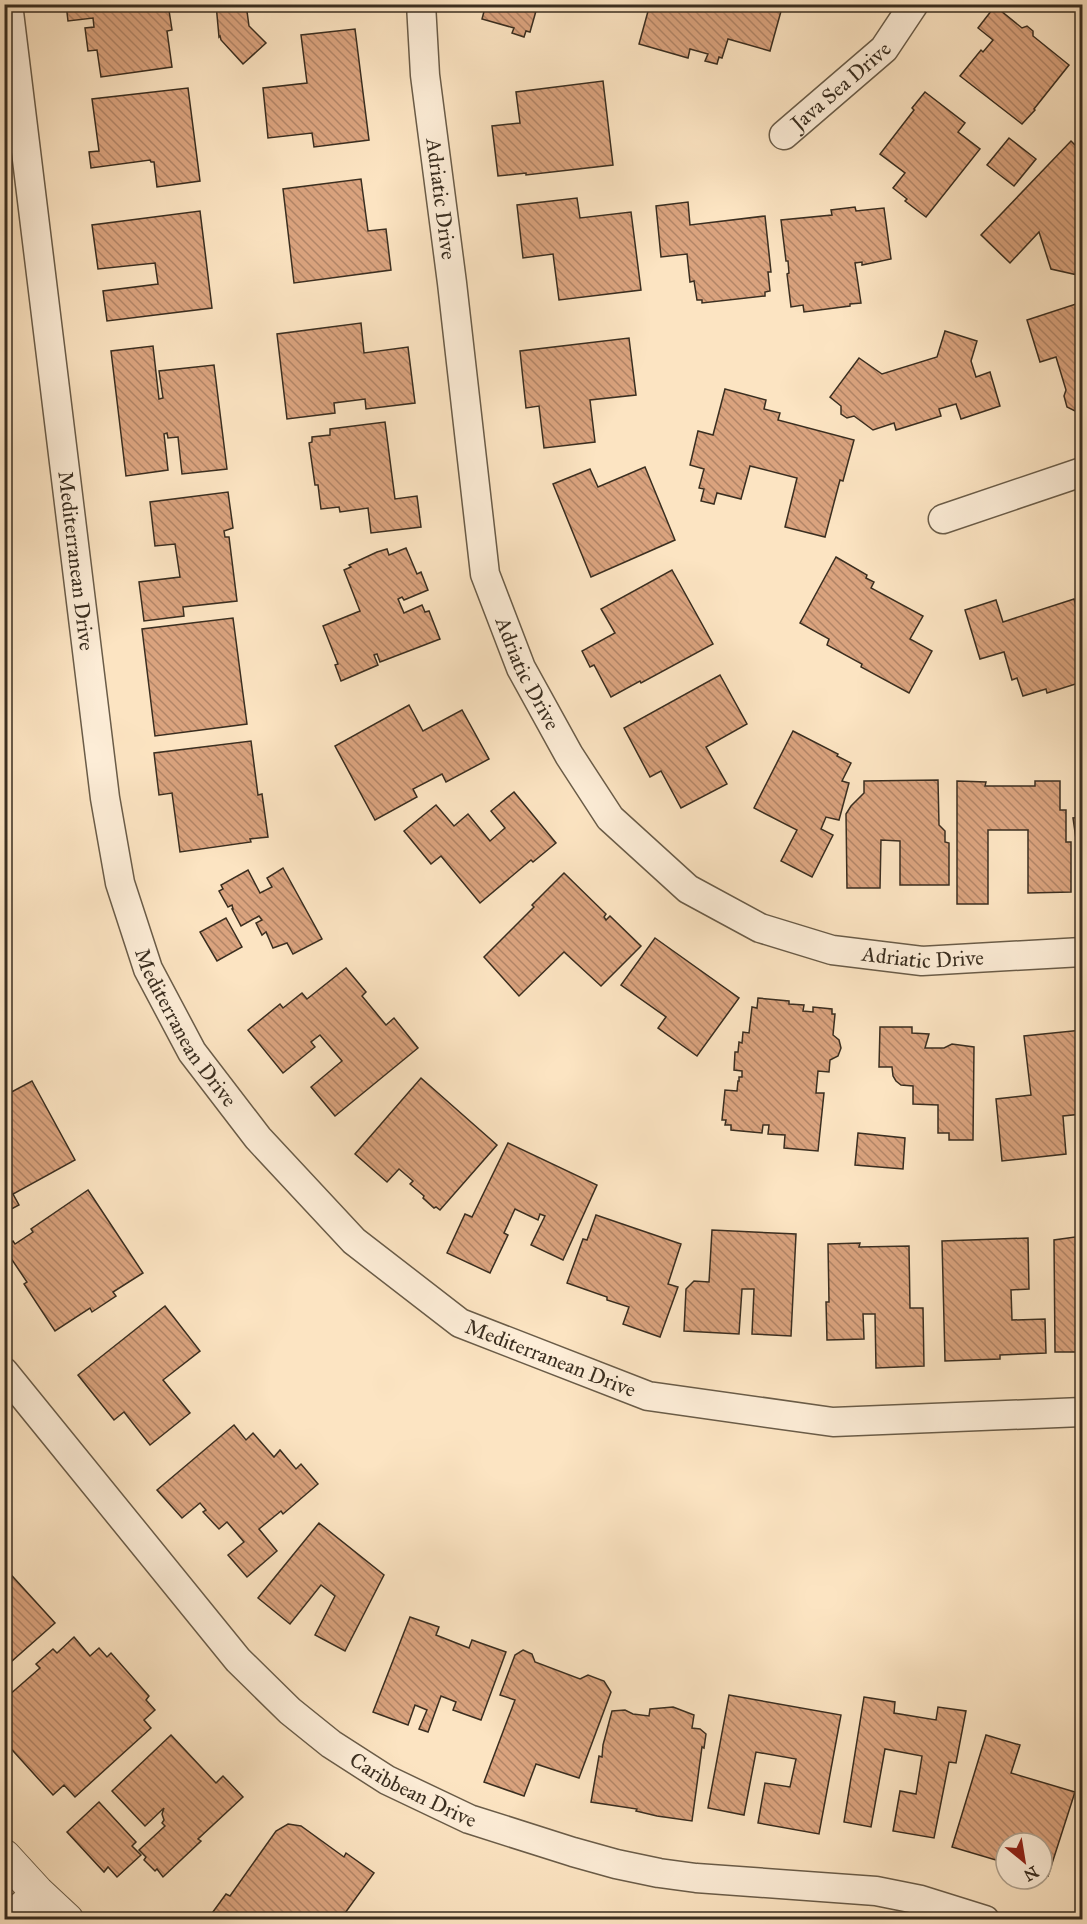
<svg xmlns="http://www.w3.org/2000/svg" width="1087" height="1924" font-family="'IM FELL Great Primer',serif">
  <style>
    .building { fill: url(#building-back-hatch); stroke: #3a2e20; stroke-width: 1.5 }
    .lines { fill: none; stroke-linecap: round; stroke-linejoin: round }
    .minor-casing { stroke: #6a5c48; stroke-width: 31 }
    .tertiary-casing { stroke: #6a5c48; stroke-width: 35 }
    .minor { stroke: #fdedd7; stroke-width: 28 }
    .tertiary { stroke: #fdedd7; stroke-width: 33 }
    .labels { text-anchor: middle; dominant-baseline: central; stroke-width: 6; stroke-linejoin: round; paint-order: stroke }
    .street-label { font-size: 21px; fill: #3a2e20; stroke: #fdedd7 }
  </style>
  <defs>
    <pattern id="building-back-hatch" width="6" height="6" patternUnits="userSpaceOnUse" patternTransform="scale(1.5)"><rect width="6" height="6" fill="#daa37e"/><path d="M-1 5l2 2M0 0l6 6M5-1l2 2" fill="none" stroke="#b28567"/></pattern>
  </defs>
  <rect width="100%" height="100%" fill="#fce4c2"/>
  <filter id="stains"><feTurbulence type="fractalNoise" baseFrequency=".00333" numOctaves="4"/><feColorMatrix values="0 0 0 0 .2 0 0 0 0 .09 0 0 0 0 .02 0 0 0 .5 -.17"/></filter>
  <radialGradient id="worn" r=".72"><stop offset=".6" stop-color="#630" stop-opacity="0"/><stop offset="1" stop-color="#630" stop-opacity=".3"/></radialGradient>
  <!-- building -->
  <g class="building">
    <path d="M66 4H168L172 30 167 31 172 67 101 77 97 50 88 51 85 28 94 27 93 18 68 21Z"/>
    <path d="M216 4H246L249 26 266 43 243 64 221 40 220 36 219 37Z"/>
    <path d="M486 4H538L530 32 526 31 524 37 512 33 514 28 482 19Z"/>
    <path d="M650 4H783L770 51 728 39 722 58 719 57 717 64 705 61 708 54 690 49 688 58 639 44Z"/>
    <path d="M995 6 1022 28 1027 26 1033 31V36L1069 65 1034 109 1035 110 1022 124 960 76 981 50 983 52 993 40 978 28Z"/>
    <path d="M355 29 369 140 314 147 312 133 268 138 263 88 307 83 301 35Z"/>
    <path d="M603 81 613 165 526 175V173L498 176 492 126 520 123 516 92Z"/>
    <path d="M188 88 200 181 157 187 154 162H151L150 160 91 168 89 152 99 151 92 99Z"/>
    <path d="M925 92 965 123 958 132 980 149 926 217 905 201 907 199 893 188 905 173 880 154 914 110 912 108Z"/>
    <path d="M1009 138 1036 159 1014 186 987 165Z"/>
    <path d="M1071 141 1082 152V180L1081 181 1082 186V276L1051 269 1039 232 1010 263 981 235Z"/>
    <path d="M361 179 368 231 386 229 391 270 294 283 283 189Z"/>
    <path d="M577 198 580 218 631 212 641 290 559 300 553 254 523 258 517 205Z"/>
    <path d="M688 202 690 225 765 216 771 272H768L770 291 765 292V296L702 303V300H697L694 281 690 282 687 254 661 257 656 206Z"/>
    <path d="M855 207 856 211 884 208 891 259 862 265V262L855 263 861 303 850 304V306L804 312 803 305 791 307 787 274 789 273 788 261H786L781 220 832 215 831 210Z"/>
    <path d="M200 211 212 308 107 321 103 291 158 284 155 263 98 269 92 225Z"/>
    <path d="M1082 302V408L1075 411 1067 407 1064 396 1066 390 1056 357 1040 362 1027 320Z"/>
    <path d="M361 323 364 353 408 347 415 403 366 409 365 399 334 403 335 413 287 419 277 334Z"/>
    <path d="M945 331 977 341 971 361 976 377 990 372 1000 406 961 419 956 404 939 409 941 416 896 430 894 423 873 430 854 416 847 418 841 414V406L830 397 859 358 882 374 937 357Z"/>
    <path d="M629 338 636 395 590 400 595 442 544 448 539 406 526 408 520 351Z"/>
    <path d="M153 346 159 399 163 398 159 371 214 365 227 469 182 474 178 437 168 438 167 433 164 434 168 470 126 476 111 351Z"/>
    <path d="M725 389 766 400 764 409 780 413 778 420 854 440 843 481 840 480 825 537 785 527 797 478 750 466 741 499 717 493 714 504 701 501 704 489 699 488 704 469 690 465 698 431 713 435Z"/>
    <path d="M385 422 395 499 417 496 421 527 371 533 368 508 340 512 339 507 321 509 318 485H315L309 443 312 442V437L330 435V429Z"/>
    <path d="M645 467 675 540 591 577 553 484 590 469 598 487Z"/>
    <path d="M228 492 233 528 224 531 225 537H229L237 601 183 607 184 616 144 621 139 582 180 577 175 544 155 546 150 502Z"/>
    <path d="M406 548 417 574 421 572 428 590 404 600 402 597 398 599 404 613 422 605 425 612 429 611 440 639 380 662 377 654 374 655 378 665 341 681 335 665 338 664 323 626 360 611 344 570 351 567 349 565 377 552 387 549 389 555Z"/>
    <path d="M836 557 867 575 866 578 874 582 871 588 923 616 910 639 932 651 909 693 861 667 862 664 827 645 829 639 800 623Z"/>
    <path d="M672 570 713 644 641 683 640 681 611 697 594 665 590 667 582 651 615 633 601 609Z"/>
    <path d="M1074 599 1082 627V682L1047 693 1046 689 1023 696 1017 678 1012 680 1004 652 980 659 965 610 996 600 1003 622Z"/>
    <path d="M233 618 247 724 155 736 142 629Z"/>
    <path d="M720 675 747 724 706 747 727 784 681 808 661 771 650 777 624 728Z"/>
    <path d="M409 705 423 731 462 710 489 759 446 782 442 774 413 789 417 797 375 820 335 746Z"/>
    <path d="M793 731 838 754 837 756 851 763 842 781 849 783 839 820 826 817 821 829 833 835 812 877 781 861 797 830 754 808Z"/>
    <path d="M251 741 258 795 262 794 268 837 250 839 251 842 180 852 172 793 159 795 154 753Z"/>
    <path d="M4 776 9 780 11 803 4 811Z"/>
    <path d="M938 780 939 825 945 831V842L949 843V885H900V841L881 840 880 888H847L846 814 851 806 864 793V781Z"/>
    <path d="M957 781 986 782 985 786H1035V781H1060V810H1066V842H1071V892L1028 893V830H988V904H957Z"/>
    <path d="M514 792 556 843 533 862 531 860 480 903 441 856 431 864 404 831 436 805 454 826 468 814 490 841 505 828 491 811Z"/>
    <path d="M1082 817V846H1077L1073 818Z"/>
    <path d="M283 868 322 939 293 954 287 943 273 948 266 932 262 935 256 923 262 920 259 916 241 926 232 909H233L232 905 228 907 219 891 223 889 221 885 248 870 260 893 272 887 267 878Z"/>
    <path d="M564 873 606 914 604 917 606 920 610 916 641 946 601 986 564 952 519 996 484 957 534 907 532 905Z"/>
    <path d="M226 918 242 947 217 961 200 932Z"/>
    <path d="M655 938 739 998 697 1056 658 1028 666 1017 621 985Z"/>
    <path d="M346 968 366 992 362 996 386 1025 394 1018 418 1048 335 1116 311 1087 342 1061 320 1035 311 1042 315 1047 283 1073 248 1030 280 1004 283 1008 302 993 307 999Z"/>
    <path d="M758 998 789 1001V1004L804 1005 803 1011 813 1012V1007L832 1009V1014H835L833 1035 839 1040 841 1048 838 1056 830 1060 829 1072 818 1071 816 1093H824L818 1151 784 1148 785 1135 768 1134 769 1125H763L762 1133 731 1130V1125H725L726 1120H722L725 1090 737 1091 738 1081H739V1077H742V1071L734 1070 735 1052H738L739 1042 742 1043 743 1032 749 1033 752 1007 757 1008Z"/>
    <path d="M880 1027H912V1033L929 1034 925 1048H944L952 1044 974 1047 973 1140H949V1133H938V1105L913 1104V1086L901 1085 896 1081 893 1076 892 1067H879Z"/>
    <path d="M1082 1030V1114L1063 1116 1066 1154 1002 1161 996 1099 1031 1095 1024 1036Z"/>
    <path d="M421 1078 497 1145 440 1210 436 1207 434 1208 423 1198 424 1196 410 1184 413 1181 399 1169 387 1182 355 1154Z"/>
    <path d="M32 1081 75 1160 13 1194 19 1205 4 1213V1096Z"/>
    <path d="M858 1133 905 1138 903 1169 855 1165Z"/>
    <path d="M508 1143 597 1185 563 1260 531 1245 545 1216 540 1214 538 1220 515 1209 504 1233 508 1235 490 1273 447 1253 465 1214 472 1217Z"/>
    <path d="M88 1190 143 1273 113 1292 116 1296 92 1312 90 1308 55 1331 24 1284 27 1282 4 1248 13 1241 15 1244 33 1232 31 1229Z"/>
    <path d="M596 1215 681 1244 668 1284 678 1287 660 1337 623 1324 629 1307 607 1300V1297L567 1283 583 1239 587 1240Z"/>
    <path d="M712 1230 796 1234 791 1336 752 1334 754 1289H742L739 1334 684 1331 686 1289 694 1281 709 1282Z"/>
    <path d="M1082 1236V1352H1055L1054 1240Z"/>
    <path d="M1028 1238 1029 1289 1011 1290 1012 1320 1045 1319 1046 1353 1000 1355V1359L945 1361 942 1241Z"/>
    <path d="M860 1243 859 1247 909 1246 910 1308H923L924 1366 876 1368 875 1314H863L864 1339 827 1340 826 1302H829L828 1244Z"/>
    <path d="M165 1306 200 1351 163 1380 190 1413 150 1445 124 1412 114 1420 78 1375Z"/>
    <path d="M234 1425 246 1440 253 1433 274 1457 280 1450 296 1469 301 1464 318 1484 283 1514 281 1511 259 1529 277 1551 247 1577 228 1555 244 1542 227 1522 219 1529 203 1512 206 1510 200 1503 182 1518 157 1490Z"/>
    <path d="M319 1523 384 1575 345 1651 315 1635 335 1596 321 1585 290 1624 258 1598Z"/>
    <path d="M4 1567 55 1623 4 1668Z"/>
    <path d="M410 1617 439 1627 436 1635 469 1648 472 1640 506 1652 481 1720 453 1710 456 1702 441 1696 428 1732 419 1729 427 1710 415 1705 408 1725 373 1712Z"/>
    <path d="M74 1637 90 1656 99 1648 107 1657 111 1653 149 1696 146 1700 155 1710 144 1720 151 1728 75 1797 64 1785 53 1795 4 1741V1695L6 1694 8 1696 40 1668 36 1664 53 1649 57 1653Z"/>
    <path d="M523 1650 532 1654 535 1662 580 1679 588 1675 604 1681 611 1692 579 1778 536 1764 524 1796 484 1782 515 1700 500 1695 515 1655Z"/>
    <path d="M729 1695 841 1715 819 1834 758 1823 765 1783 790 1787 796 1759 756 1752 744 1815 708 1808Z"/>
    <path d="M864 1697 895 1702 894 1713 936 1720 938 1707 966 1711 956 1763 949 1762 934 1838 893 1831 900 1791 916 1794 922 1756 885 1749 871 1827 844 1822Z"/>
    <path d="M673 1707 694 1715 692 1728 700 1729 706 1734 704 1748 702 1747 692 1821 657 1816 636 1811 637 1809 591 1802 599 1756 602 1757 603 1745 612 1711 625 1710 633 1714 649 1716 650 1709Z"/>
    <path d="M171 1735 216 1783 223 1776 243 1797 198 1839 201 1841 163 1877 157 1869 155 1871 144 1860 146 1857 139 1850 165 1826 162 1823 164 1820 162 1814 164 1808 145 1826 112 1791Z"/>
    <path d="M986 1735 1020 1745 1011 1773 1075 1792 1048 1876 1042 1874V1843H1006V1863L952 1847Z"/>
    <path d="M99 1802 136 1842 132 1846 141 1855 117 1877 108 1867 104 1872 67 1832Z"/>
    <path d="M288 1824 301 1826 344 1857 346 1853 374 1873 340 1920H207L226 1894 230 1896 276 1831Z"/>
  </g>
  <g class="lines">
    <!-- minor casing -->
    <g class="minor-casing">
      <g id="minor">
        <path id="s1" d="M8 4 105 798 120 883 148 969 192 1052 258 1138 354 1241 460 1323 648 1396 833 1422 1082 1412"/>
        <path id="s2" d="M421 4 425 75 452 283 485 574 521 668 569 755 610 818 688 889 760 928 832 950 922 961 1082 952"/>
        <path id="s3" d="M784 135 884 49 914 4"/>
        <path d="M943 519 1082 472"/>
        <path id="s4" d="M4 1372 238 1660 290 1711 331 1744 387 1780 469 1819 573 1852 616 1864 659 1873 696 1878 876 1891 921 1900 985 1920"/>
        <path d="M6 1920 37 1892"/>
      </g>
    </g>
    <!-- tertiary casing -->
    <g class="tertiary-casing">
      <path id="tertiary" d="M4 1856 37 1892 67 1920"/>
    </g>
    <!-- minor -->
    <use href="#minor" class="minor"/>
    <!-- tertiary -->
    <use href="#tertiary" class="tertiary"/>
  </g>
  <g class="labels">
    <!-- street labels -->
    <g class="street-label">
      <text stroke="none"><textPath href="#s3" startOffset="75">Java Sea Drive</textPath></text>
      <text stroke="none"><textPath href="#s2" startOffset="196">Adriatic Drive</textPath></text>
      <text stroke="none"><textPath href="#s1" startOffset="561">Mediterranean Drive</textPath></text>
      <text stroke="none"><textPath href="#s2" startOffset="682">Adriatic Drive</textPath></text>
      <text stroke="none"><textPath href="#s2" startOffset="1203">Adriatic Drive</textPath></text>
      <text stroke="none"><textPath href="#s1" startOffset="1046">Mediterranean Drive</textPath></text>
      <text stroke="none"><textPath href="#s1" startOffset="1551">Mediterranean Drive</textPath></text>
      <text stroke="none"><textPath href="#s4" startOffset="591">Caribbean Drive</textPath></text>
    </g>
  </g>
  <!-- margin -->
  <rect width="1087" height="1924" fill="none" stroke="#fce4c2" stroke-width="24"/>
  <rect x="6" y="6" width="1075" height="1912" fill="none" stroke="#3a2e20" stroke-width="3"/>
  <rect x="12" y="12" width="1063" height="1900" fill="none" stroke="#3a2e20" stroke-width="1.5"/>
  <!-- north arrow -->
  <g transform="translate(1024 1861) rotate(150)"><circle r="28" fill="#fdedd7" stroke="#afa18e" stroke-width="1.5"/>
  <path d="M0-4.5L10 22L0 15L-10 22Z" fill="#8f2418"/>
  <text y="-9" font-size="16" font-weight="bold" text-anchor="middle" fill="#3a2e20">N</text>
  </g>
  <rect width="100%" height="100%" filter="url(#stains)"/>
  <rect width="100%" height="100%" fill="url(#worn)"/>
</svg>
